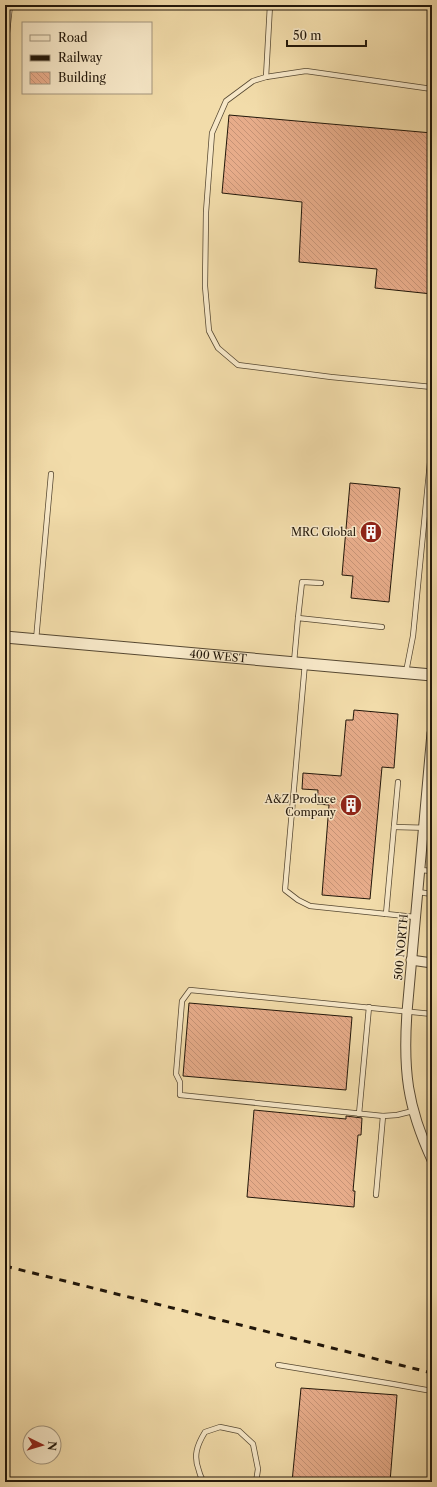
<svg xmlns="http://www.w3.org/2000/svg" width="437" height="1487" font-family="'Libre Caslon Text',serif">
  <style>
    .building { fill: url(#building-back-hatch); stroke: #22170a }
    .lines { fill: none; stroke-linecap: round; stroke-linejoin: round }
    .service-casing { stroke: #564832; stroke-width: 6 }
    .minor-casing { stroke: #564832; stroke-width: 11 }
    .tertiary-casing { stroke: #564832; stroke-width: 13 }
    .service { stroke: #f7e8c8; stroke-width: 4.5 }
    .minor { stroke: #f7e8c8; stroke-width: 9 }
    .tertiary { stroke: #f7e8c8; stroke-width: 11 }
    .rail { stroke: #22170a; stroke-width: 3; stroke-dasharray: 7 7; stroke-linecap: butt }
    .labels { text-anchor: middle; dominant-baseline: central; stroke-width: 3; stroke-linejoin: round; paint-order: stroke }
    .poi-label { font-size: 11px; fill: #22170a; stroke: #f7e8c8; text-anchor: end }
    .street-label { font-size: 11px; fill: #22170a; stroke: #f7e8c8 }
  </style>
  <defs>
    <pattern id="building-back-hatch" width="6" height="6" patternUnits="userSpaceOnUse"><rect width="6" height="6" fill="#e7ac8a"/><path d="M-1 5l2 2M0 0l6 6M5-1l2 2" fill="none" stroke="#c69376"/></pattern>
  </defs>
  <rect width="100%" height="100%" fill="#f2dcaa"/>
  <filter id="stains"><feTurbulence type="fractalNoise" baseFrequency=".005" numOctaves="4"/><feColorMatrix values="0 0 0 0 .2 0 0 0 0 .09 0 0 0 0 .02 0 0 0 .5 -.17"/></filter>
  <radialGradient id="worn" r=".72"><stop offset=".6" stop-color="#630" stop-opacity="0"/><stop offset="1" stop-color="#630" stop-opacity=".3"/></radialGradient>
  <!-- building -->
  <g class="building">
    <path d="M229 115 432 133V294L375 288 377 269 299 262 302 202 222 193Z"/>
    <path d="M350 483 400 488 389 602 351 598 353 576 342 575Z"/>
    <path d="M354 710 398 714 394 768 382 767 370 899 322 895 329 805 317 804 318 790 302 789 303 773 341 776 346 720H353Z"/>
    <path d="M189 1003 352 1017 346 1090 183 1076Z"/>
    <path d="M254 1110 346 1119V1116L362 1118 361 1135H358L353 1191H355L354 1207 247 1197Z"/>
    <path d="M301 1388 397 1395 390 1482H292Z"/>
  </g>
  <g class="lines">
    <!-- service casing -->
    <g class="service-casing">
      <g id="service">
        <path d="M5 52 10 5"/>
        <path d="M266 77 270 5"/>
        <path d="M432 89 306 71 266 77 253 81 226 101 212 133 206 212 205 286 209 331 218 348 238 365 331 377 432 387"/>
        <path d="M298 618 302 582 321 583"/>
        <path d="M36 640 51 474"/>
        <path d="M294 662 298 618 382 627"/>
        <path d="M305 663 285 890 298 900 310 906 415 917"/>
        <path d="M406 672 413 636 432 442"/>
        <path d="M394 827 432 828"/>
        <path d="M420 870 432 871"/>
        <path d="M418 892 432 894"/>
        <path d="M386 914 398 782"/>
        <path d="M413 1111 397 1115 383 1116 180 1095V1082L176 1074 182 1001 190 990 432 1014"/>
        <path d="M359 1114 369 1007"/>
        <path d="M376 1195 383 1116"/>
        <path d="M278 1365 393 1384 432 1391"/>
        <path d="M205 1482C201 1479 200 1475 199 1471 193 1456 197 1445 205 1432L220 1427 239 1431 253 1444 258 1469 256 1482"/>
      </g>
    </g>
    <!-- minor casing -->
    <g class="minor-casing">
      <g id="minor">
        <path d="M432 733 407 1012C403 1070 407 1106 432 1160"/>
        <path d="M411 960 432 963"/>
      </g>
    </g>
    <!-- tertiary casing -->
    <g class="tertiary-casing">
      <g id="tertiary">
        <path id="s1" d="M5 637 432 675"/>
      </g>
    </g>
    <!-- service -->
    <use href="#service" class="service"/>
    <!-- minor -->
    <use href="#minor" class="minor"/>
    <!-- tertiary -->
    <use href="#tertiary" class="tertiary"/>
    <!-- rail -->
    <g class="rail">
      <path d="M5 1266 432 1373"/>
      <path d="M5 1479 13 1482"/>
    </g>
  </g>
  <!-- icons -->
  <defs>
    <g id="building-disc" transform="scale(1.15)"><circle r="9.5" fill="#8f2418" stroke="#f7e8c8"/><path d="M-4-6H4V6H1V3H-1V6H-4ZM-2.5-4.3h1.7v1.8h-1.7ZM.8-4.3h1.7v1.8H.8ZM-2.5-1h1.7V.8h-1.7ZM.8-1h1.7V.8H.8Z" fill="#fff"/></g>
  </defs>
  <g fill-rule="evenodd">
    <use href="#building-disc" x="371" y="532"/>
    <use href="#building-disc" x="351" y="805"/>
  </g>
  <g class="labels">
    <!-- poi labels -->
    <g class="poi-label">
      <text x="356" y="532">MRC Global</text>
      <text x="336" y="799">A&amp;Z Produce<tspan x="336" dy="13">Company</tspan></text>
    </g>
    <!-- street labels -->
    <g class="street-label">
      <text stroke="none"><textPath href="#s1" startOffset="214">400 WEST</textPath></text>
      <text transform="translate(401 947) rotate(-85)">500 NORTH</text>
    </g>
  </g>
  <!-- margin -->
  <rect width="437" height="1487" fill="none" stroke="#f2dcaa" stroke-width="20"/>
  <rect x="6" y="6" width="425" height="1475" fill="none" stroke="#22170a" stroke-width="2"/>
  <rect x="10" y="10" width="417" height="1467" fill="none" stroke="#22170a"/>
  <!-- legend -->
  <rect x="22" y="22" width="130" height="72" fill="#f7e8c8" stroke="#a2947c"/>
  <rect x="30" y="35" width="20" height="6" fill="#f7e8c8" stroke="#a2947c"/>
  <text x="58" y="42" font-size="12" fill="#22170a">Road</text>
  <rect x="30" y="55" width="20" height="6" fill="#22170a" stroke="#a2947c"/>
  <text x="58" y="62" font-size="12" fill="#22170a">Railway</text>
  <rect x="30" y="72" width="20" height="12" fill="url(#building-back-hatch)" stroke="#a2947c"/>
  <text x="58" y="82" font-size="12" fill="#22170a">Building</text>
  <!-- north arrow -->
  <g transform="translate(42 1445) rotate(95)"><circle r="19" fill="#f7e8c8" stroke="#a2947c"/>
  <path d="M0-3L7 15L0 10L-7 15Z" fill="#8f2418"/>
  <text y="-6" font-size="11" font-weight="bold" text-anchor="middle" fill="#22170a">N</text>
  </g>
  <!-- scale -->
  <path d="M287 40v6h79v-6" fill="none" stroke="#22170a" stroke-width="2"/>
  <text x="293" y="40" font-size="12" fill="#22170a" stroke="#f7e8c8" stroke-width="3" paint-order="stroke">50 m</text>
  <rect width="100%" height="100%" filter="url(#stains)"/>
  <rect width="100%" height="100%" fill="url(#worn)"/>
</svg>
